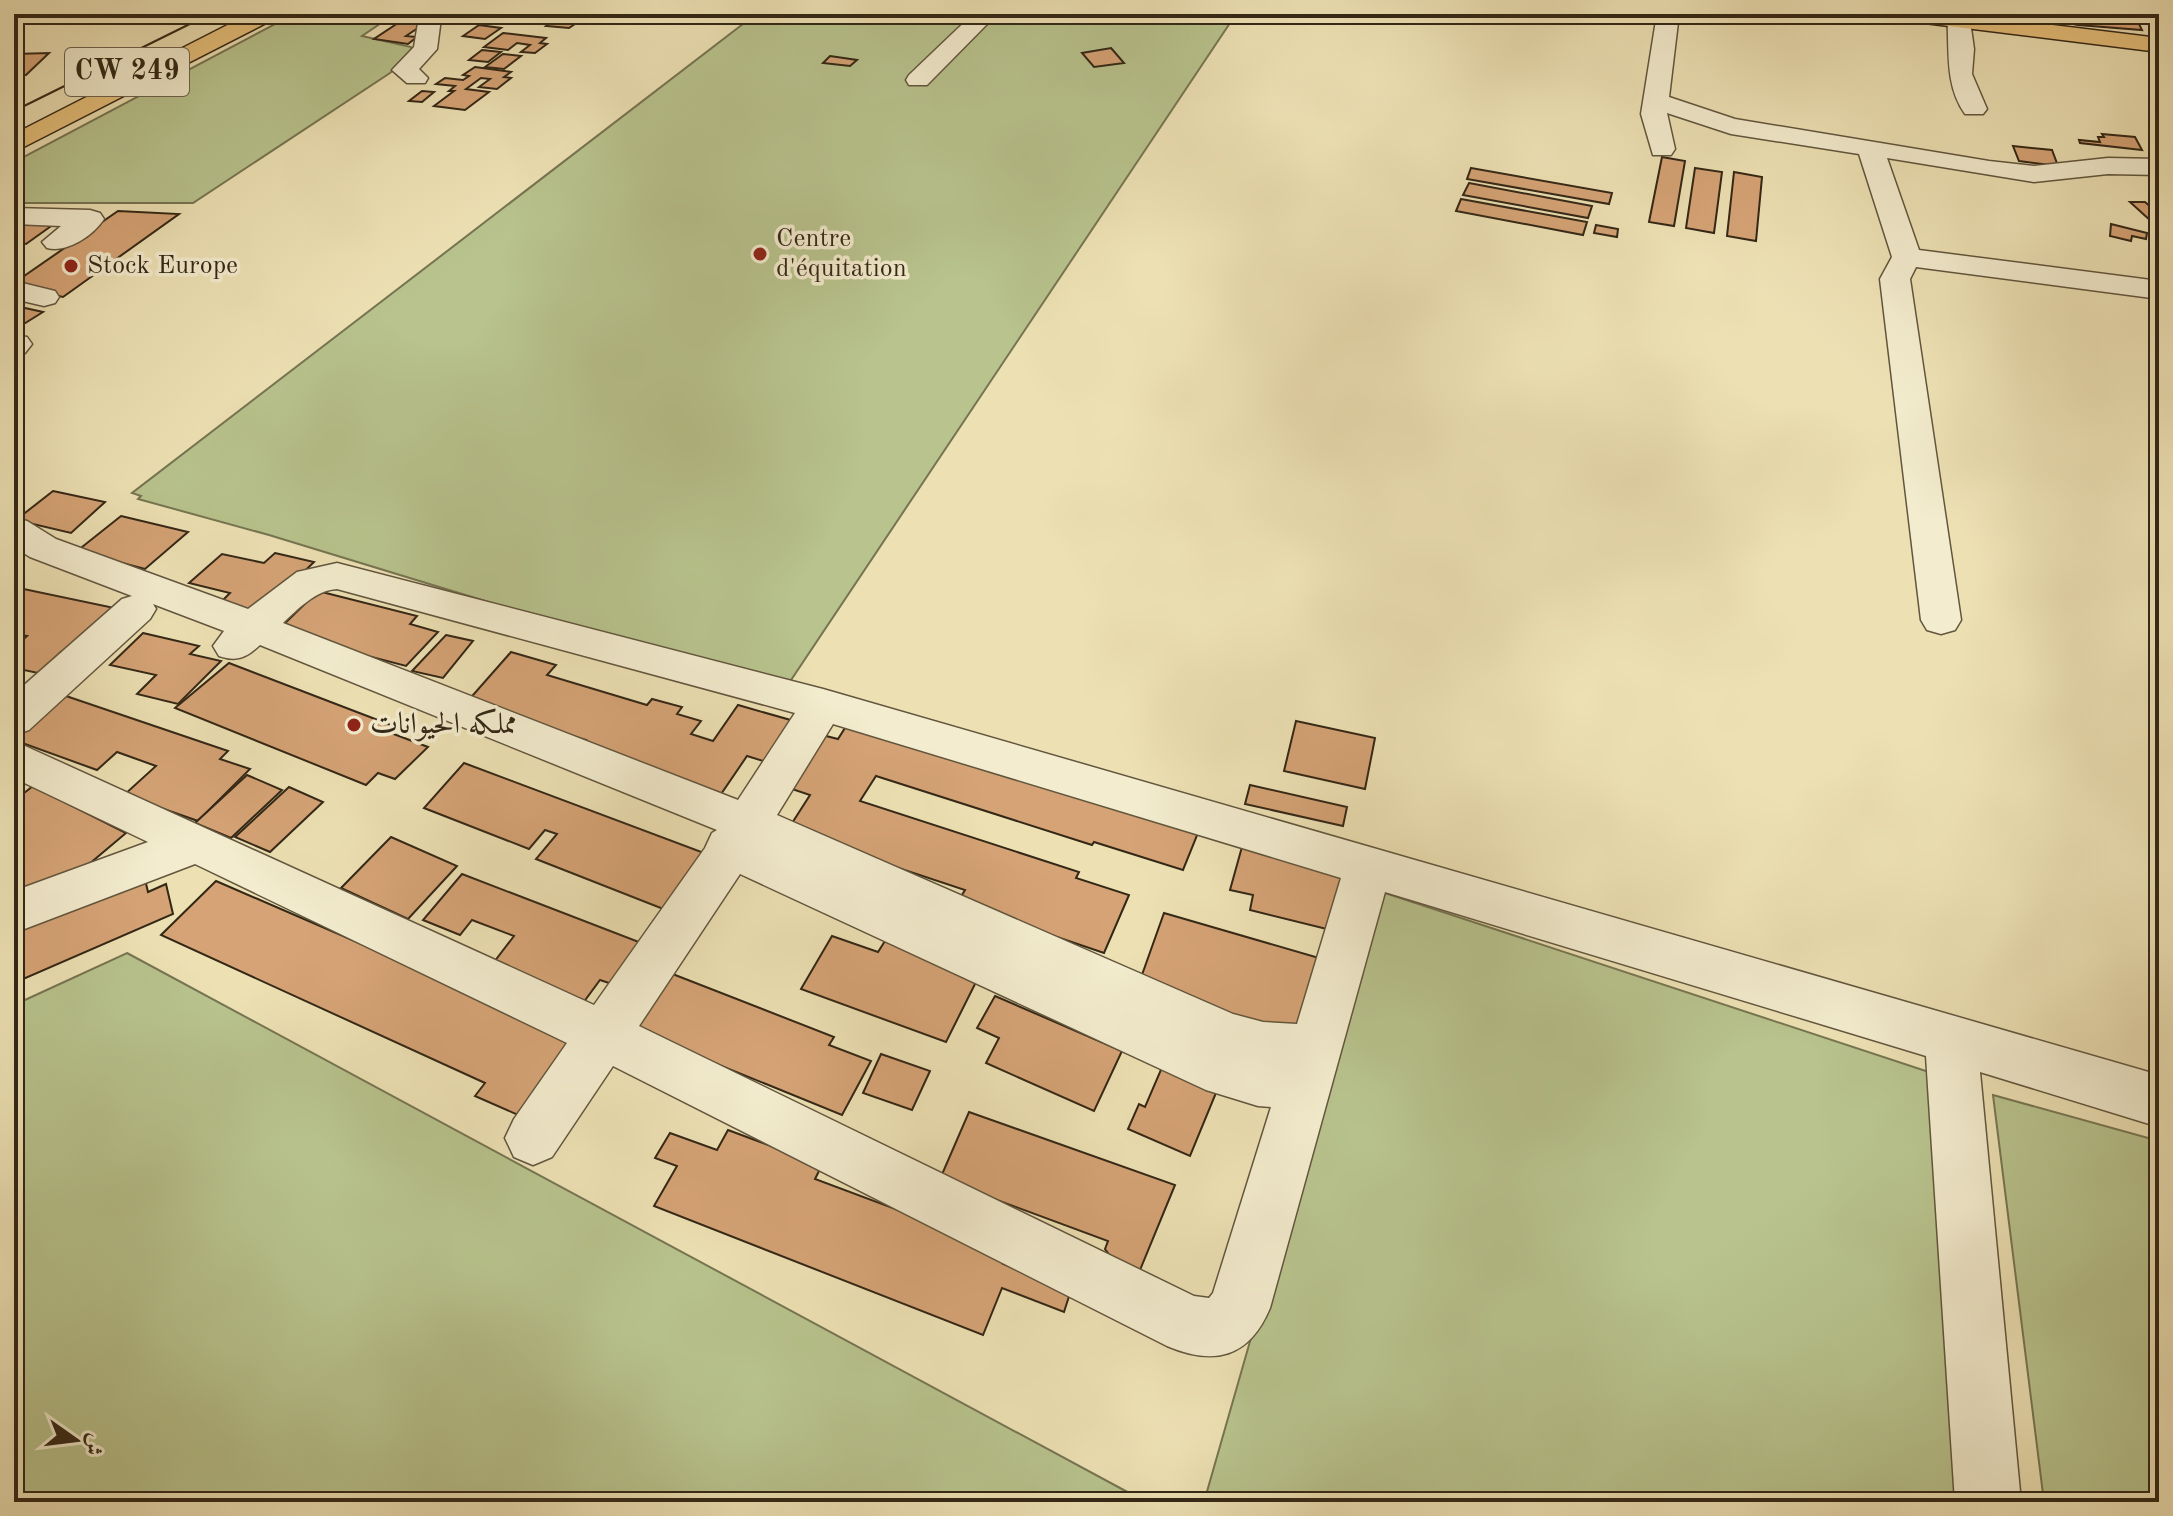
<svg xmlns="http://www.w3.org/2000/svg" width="2173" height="1516" font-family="'Old Standard TT',Amiri,serif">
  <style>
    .green { fill: #b8c38d; stroke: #767552; stroke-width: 2 }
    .building { fill: #d5a375; stroke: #332716; stroke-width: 2 }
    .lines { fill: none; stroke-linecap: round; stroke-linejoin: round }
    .minor-casing { stroke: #62563e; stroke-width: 3 }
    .major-casing { stroke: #332716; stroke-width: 3 }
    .minor { fill: #f3ecce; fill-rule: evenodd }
    .major { fill: #e6c07a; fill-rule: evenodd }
    .tram { stroke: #332716; stroke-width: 2 }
    .poi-dot { fill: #8f2418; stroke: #f3ecce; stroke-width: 3 }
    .labels { text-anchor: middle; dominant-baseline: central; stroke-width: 7; stroke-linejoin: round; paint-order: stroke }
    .far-poi-label { font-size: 26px; fill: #332716; stroke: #f3ecce; text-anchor: start }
    .shield { fill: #f3ecce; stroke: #6d624d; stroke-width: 2 }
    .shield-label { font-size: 28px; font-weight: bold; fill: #332716 }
    .poi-label { font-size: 30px; fill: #332716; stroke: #f3ecce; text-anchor: start }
  </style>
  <rect width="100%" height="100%" fill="#ede1b4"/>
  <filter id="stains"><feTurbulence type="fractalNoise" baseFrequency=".0025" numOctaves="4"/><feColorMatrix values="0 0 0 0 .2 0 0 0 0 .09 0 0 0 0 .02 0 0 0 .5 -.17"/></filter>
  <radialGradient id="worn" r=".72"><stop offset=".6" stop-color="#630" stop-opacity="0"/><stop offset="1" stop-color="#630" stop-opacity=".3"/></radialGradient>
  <!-- green -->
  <g class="green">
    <path d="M294 14 393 15 362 36 411 47 412 54 390 73 193 203H14V162Z"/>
    <path d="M756 14H1236L783 692 269 535 138 499 141 496 132 493Z"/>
    <path d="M1379 891 1929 1072 1963 1502H1204Z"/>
    <path d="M127 953 1146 1502H14V1005Z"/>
    <path d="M1993 1095 2159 1141V1502H2044Z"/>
  </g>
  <!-- building -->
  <g class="building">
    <path d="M489 14H510L497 23 478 21Z"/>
    <path d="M518 14H543L534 21 511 19Z"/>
    <path d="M2044 14H2090L2100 20 2098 15 2114 17 2138 22 2142 30 2078 25 2046 19Z"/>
    <path d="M407 17 430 20 406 36 417 37 408 44 374 39Z"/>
    <path d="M557 17 581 20 569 28 546 26Z"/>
    <path d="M479 25 501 28 485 39 463 36Z"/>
    <path d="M503 33 546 38 540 43 547 44 535 53 521 52 530 45 517 43 508 50 484 47Z"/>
    <path d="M1111 48 1124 63 1094 67 1082 53Z"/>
    <path d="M482 50 501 52 488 62 469 60Z"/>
    <path d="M49 53 26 75H14V54Z"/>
    <path d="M503 54 521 56 504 69 485 67Z"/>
    <path d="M830 56 857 60 850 66 823 63Z"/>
    <path d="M475 67 511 72 504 77 511 78 497 89 479 87 490 79 481 78 466 89 489 92 465 110 434 106 454 91H449L455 86 436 84 445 78 463 80 469 76 463 75Z"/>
    <path d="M422 91 434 92 422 102 409 101Z"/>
    <path d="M2102 134 2135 137 2142 150 2080 143 2079 140 2100 142 2098 137H2104Z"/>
    <path d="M2013 146 2052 150 2058 166 2019 161Z"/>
    <path d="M1662 157 1685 161 1674 226 1649 222Z"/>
    <path d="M1471 168 1612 193 1609 204 1467 179Z"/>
    <path d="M1695 168 1722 172 1714 233 1686 228Z"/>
    <path d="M1734 172 1762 177 1756 241 1727 236Z"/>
    <path d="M1469 183 1592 206 1588 218 1463 195Z"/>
    <path d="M1461 199 1587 222 1583 235 1456 211Z"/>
    <path d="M2130 202H2145L2159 214V222H2152Z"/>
    <path d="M118 211 179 214 63 297 14 286V283Z"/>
    <path d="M14 220 54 224 26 244 14 242Z"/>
    <path d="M2111 224 2147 233 2146 239 2132 236 2131 241 2110 236Z"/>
    <path d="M1596 225 1618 229 1617 237 1594 233Z"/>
    <path d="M14 295 29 298 16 306 43 312 14 330Z"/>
    <path d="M53 491 105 502 71 533 16 520Z"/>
    <path d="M121 516 188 532 145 569 77 551Z"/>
    <path d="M275 553 314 562 261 613 220 603 230 593 189 583 222 554 264 563Z"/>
    <path d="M14 587 124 610 77 654 62 651 38 673 14 668V648L27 636 14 634Z"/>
    <path d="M318 591 417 616 410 624 438 632 406 666 276 632Z"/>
    <path d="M143 633 199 646 190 654 221 661 178 704 137 694 156 675 110 665Z"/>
    <path d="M446 635 473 641 443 678 412 671Z"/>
    <path d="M511 652 556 665 547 675 647 705 652 699 682 707 677 714 701 721 691 734 713 741 738 705 794 721 773 764 747 756 719 797 575 752 586 740 466 703Z"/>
    <path d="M229 663 396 727 391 733 428 747 395 779 378 773 366 785 175 708Z"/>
    <path d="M66 696 228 751 220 759 250 769 198 821 124 795 156 766 117 752 97 770 14 740Z"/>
    <path d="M850 720 1200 828 1183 870 1094 842 1092 845 876 776 860 801 1079 872 1076 878 1129 895 1104 953 957 903 965 890 787 831 810 795 786 787 822 735 838 739Z"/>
    <path d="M1296 721 1375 738 1365 789 1284 771Z"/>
    <path d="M464 763 712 856 671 912 536 859 557 834 545 830 529 849 424 808Z"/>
    <path d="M247 775 282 790 231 838 195 823Z"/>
    <path d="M1250 785 1347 807 1343 826 1245 804Z"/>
    <path d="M33 786 126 833 57 891 14 899V859L18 856 14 854V801Z"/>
    <path d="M289 787 323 802 270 852 235 837Z"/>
    <path d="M1245 836 1361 865 1347 934 1250 910 1253 895 1230 890Z"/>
    <path d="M391 837 457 866 408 919 341 888Z"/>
    <path d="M462 874 644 944 615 985 600 980 583 1003 491 966 514 936 472 920 460 935 423 920Z"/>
    <path d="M144 875 148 892 166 884 173 914 14 983V930Z"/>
    <path d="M216 881 583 1040 525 1118 475 1096 485 1083 161 935Z"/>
    <path d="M1164 913 1336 963 1317 1041 1138 986Z"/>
    <path d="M832 936 878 952 885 941 980 974 946 1042 801 989Z"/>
    <path d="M670 973 834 1037 829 1045 871 1061 842 1115 631 1029Z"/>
    <path d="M995 996 1122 1051 1094 1111 986 1063 999 1038 977 1028Z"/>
    <path d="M881 1054 930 1071 912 1110 863 1093Z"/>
    <path d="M1163 1065 1218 1088 1190 1156 1128 1129 1139 1104 1145 1107Z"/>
    <path d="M969 1112 1175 1185 1133 1287 1105 1249 1108 1241 940 1179Z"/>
    <path d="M728 1130 822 1165 815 1179 1008 1251 1003 1264 1071 1290 1064 1312 1002 1288 983 1335 654 1206 677 1166 655 1158 670 1133 717 1150Z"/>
  </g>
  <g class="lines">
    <!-- minor casing -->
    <g class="minor-casing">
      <g id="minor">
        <path d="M393 14H438L441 18 437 49 419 69 428 78 425 83H407L392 70 414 47 418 23 396 19Z"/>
        <path d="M973 14H997L927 85H909L906 80 909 75Z"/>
        <path d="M1657 14H1679L1669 97 1735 119 1989 161 2034 166 2108 158 2159 159V175L2108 174 2034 182 1887 158 1919 250 2159 281V299L1916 267 1910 279 1961 620 1955 630 1941 634 1927 630 1921 620 1880 279 1892 257 1859 154 1731 134 1667 113 1675 149 1671 155H1653L1641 114Z"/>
        <path d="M1947 14H1969L1974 49 1972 74 1987 109 1983 114H1965C1944 84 1950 49 1947 14Z"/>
        <path d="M14 208 90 210 100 213 104 219C93 236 67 253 47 248L42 242 61 226 14 224Z"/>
        <path d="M14 281 55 291 59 297 55 303 44 306 14 299Z"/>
        <path d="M14 335 27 337 32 344 25 353 14 356Z"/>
        <path d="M14 518 27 521 56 539 248 609 297 572 337 563 823 689 2159 1075V1127L1980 1072 2021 1502H1955L1926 1056 1385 892 1270 1308C1249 1358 1214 1366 1167 1346L613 1066 552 1157 533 1165 514 1157 505 1138 514 1119 567 1043 195 864 14 933V891L148 842 14 778V741L594 1005 705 848 712 833 717 830 260 645C246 658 237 662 219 656L213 646 224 631 153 604 156 609 150 619 29 730 14 735V694L122 599 132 596 30 557 14 547ZM337 589 795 713 738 800 283 623C298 609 316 590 337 589ZM833 724 1341 878 1297 1024 1263 1022 1233 1014 777 815ZM740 874 1206 1090 1258 1106 1271 1107 1213 1293 1209 1298 1194 1296 639 1026Z"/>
      </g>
    </g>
    <!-- major casing -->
    <g class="major-casing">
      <g id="major">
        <path d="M249 14H277L274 19 14 152V134Z"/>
        <path d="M1897 14H1963L2159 38V52L1908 21Z"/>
      </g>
    </g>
    <!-- minor -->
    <use href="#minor" class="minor"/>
    <!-- major -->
    <use href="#major" class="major"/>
    <!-- tram -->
    <path class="tram" d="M14 111 210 14"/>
  </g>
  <!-- markers -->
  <g class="poi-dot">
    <circle cx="760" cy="254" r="8"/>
    <circle cx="71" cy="266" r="8"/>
    <circle cx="354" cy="725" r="8"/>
  </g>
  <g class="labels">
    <!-- far-poi labels -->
    <g class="far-poi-label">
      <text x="776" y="239">Centre<tspan x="776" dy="30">d'équitation</tspan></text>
      <text x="87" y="266">Stock Europe</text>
    </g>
    <!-- shield labels -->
    <rect class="shield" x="65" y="48" width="124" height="48" rx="6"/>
    <g class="shield-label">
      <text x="127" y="72">CW 249</text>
    </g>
    <!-- poi labels -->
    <g class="poi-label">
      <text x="370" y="725">مملكه الحيوانات</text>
    </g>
  </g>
  <!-- margin -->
  <rect width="2173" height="1516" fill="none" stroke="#ede1b4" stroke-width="48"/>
  <rect x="16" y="16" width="2141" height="1484" fill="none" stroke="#332716" stroke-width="4"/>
  <rect x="24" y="24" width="2125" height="1468" fill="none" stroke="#332716" stroke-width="2"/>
  <!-- north arrow -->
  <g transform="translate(76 1440) rotate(104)" stroke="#f3ecce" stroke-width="6" paint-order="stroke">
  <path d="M0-6L14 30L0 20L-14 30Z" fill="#332716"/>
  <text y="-12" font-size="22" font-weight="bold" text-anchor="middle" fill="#332716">ش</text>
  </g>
  <rect width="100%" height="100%" filter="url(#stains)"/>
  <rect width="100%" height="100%" fill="url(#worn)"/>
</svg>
